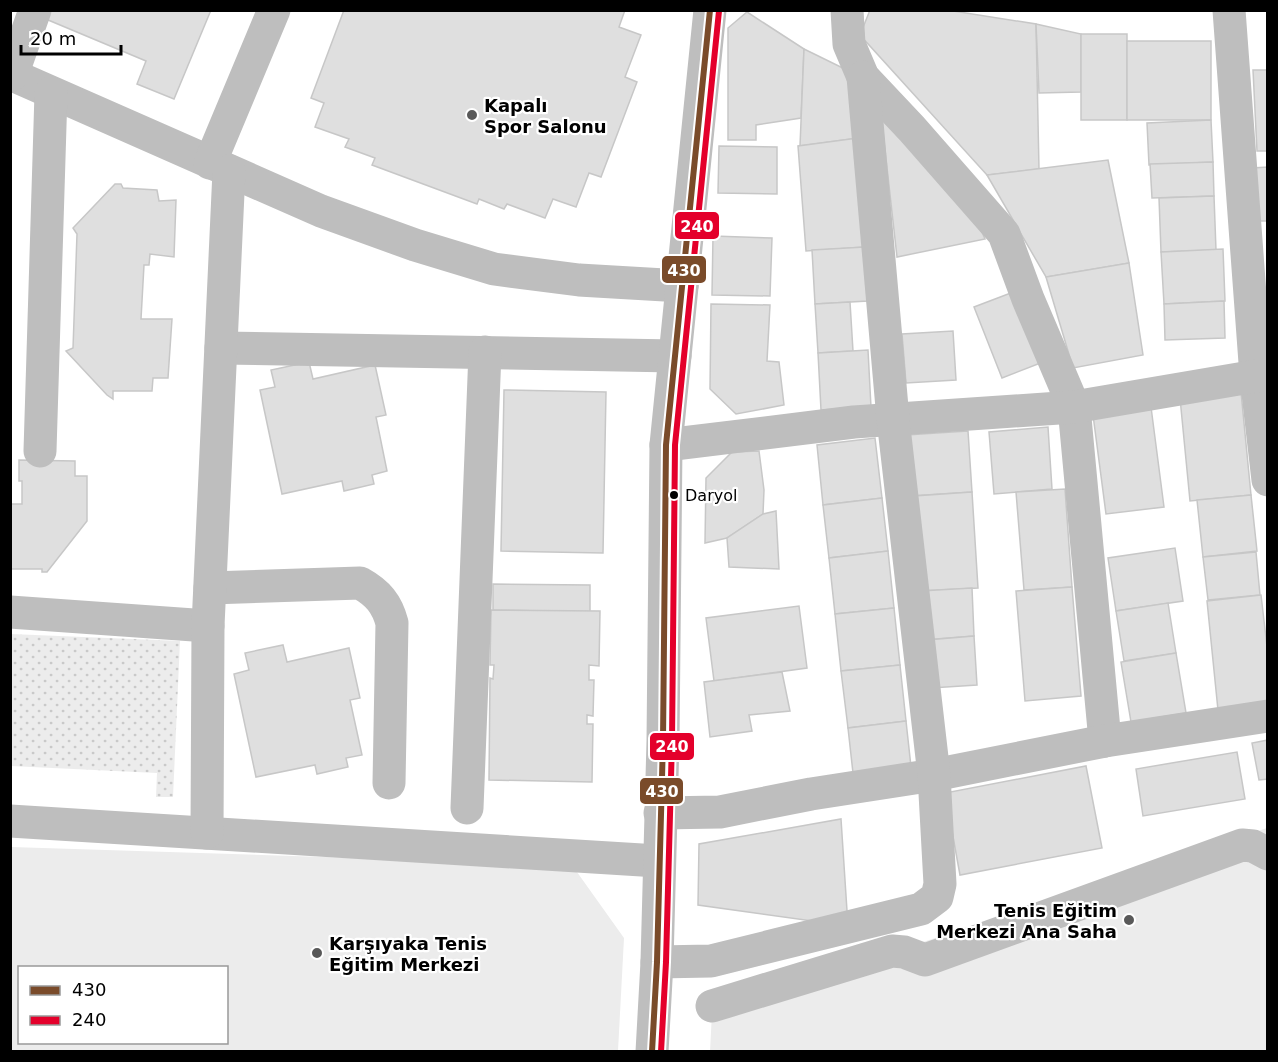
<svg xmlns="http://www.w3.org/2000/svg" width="1278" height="1062" font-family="'DejaVu Sans',sans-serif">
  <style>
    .grass { fill: #ececec; fill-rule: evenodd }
    .park { fill: url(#park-dots) }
    .building { fill: #dfdfdf; stroke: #c7c7c7; stroke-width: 1.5 }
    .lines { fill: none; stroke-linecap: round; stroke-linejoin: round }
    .minor { stroke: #bebebe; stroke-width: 33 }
    .bus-1-casing { stroke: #fff; stroke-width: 10 }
    .bus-2-casing { stroke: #fff; stroke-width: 10 }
    .bus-1 { stroke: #7a4b2a; stroke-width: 6 }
    .bus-2 { stroke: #e4002b; stroke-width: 6 }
    .poi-dot { fill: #595959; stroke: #fff; stroke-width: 2 }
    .bus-dot { fill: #000; stroke: #fff; stroke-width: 2 }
    .labels { text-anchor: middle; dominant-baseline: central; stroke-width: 4.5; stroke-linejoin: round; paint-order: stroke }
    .bus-label { font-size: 16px; fill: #000; stroke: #fff; text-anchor: start }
    .poi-label { font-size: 18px; font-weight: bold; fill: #000; stroke: #fff; text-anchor: start }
    .line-badge { stroke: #fff; stroke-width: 2 }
    .badge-label { font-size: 16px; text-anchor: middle; font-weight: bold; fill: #fff }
  </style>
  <defs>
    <pattern id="park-dots" width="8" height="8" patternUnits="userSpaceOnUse" patternTransform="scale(1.5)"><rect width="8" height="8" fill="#ececec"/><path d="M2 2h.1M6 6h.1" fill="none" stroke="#c9c9c9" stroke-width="1.8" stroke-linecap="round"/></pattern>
  </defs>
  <rect width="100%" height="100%" fill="#fff"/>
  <!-- grass -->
  <g class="grass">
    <path d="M1267 828V1051L710 1052 712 1012Z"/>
    <path d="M11 847 572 865 624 938 618 1051 11 1052ZM20 968H226V1042H20Z"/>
  </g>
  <!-- park -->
  <path class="park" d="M11 634 180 641 173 797H156L157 773 11 766Z"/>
  <!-- building -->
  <g class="building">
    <path d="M44 10H211L174 99 137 84 146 61 41 17Z"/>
    <path d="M344 10H625L619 27 641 35 625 77 637 82 601 177 589 173 576 207 553 199 545 218 507 204 504 209 479 199 477 204 372 165 375 158 345 147 349 139 315 127 324 103 311 98Z"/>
    <path d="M870 10H947L1036 24 1039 169 987 175 860 35Z"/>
    <path d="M747 12 804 49 801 118 756 125V140H728V28Z"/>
    <path d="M1036 24 1081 34V92L1039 93Z"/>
    <rect x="1081" y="34" width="46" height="86"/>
    <rect x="1127" y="41" width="84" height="79"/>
    <path d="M804 49 851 72 858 138 800 146Z"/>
    <path d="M1253 70H1268V151H1257Z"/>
    <path d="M881 114 968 199 985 239 897 257Z"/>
    <path d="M1211 120 1213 162 1149 165 1147 123Z"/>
    <path d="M858 138 865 247 806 251 798 146Z"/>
    <path d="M719 146 777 147V194L718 193Z"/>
    <path d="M1108 160 1129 263 1046 277 987 175Z"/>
    <path d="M1213 162 1214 196 1152 198 1150 164Z"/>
    <path d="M1268 167V221H1256L1252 168Z"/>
    <path d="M115 184H121L123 188 157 190 159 201 176 200 174 257 150 254 149 265H144L141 319H172L168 378H153L152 391H113V399L107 395 66 351 73 348 77 234 73 228Z"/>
    <path d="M1214 196 1216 250 1161 252 1159 198Z"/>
    <path d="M713 236 772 238 770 296 712 295Z"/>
    <path d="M865 247 868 301 815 304 812 250Z"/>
    <path d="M1223 249 1225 301 1164 304 1161 252Z"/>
    <path d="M1129 263 1143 355 1073 368 1046 277Z"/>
    <path d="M1016 291 1043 362 1002 378 974 307Z"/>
    <path d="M1224 301 1225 338 1165 340 1164 304Z"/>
    <path d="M850 302 853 351 818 353 815 304Z"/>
    <path d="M711 304 770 305 767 361 779 362 784 405 736 414 710 389Z"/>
    <path d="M953 331 956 380 906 383 902 334Z"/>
    <path d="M868 350 871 407 821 410 818 353Z"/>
    <path d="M309 362 313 379 375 365 386 415 376 417 387 471 372 475 374 484 344 491 342 481 282 494 260 390 275 387 271 370Z"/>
    <path d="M504 390 606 392 603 553 501 551Z"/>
    <path d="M1241 392 1251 495 1190 501 1180 398Z"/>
    <path d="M1151 407 1164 507 1106 514 1093 415Z"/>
    <path d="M1048 427 1052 489 994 494 989 432Z"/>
    <path d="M968 431 972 492 910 496 906 435Z"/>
    <path d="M875 438 882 498 823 505 817 445Z"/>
    <path d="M759 451 764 490 763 514 727 538 705 543 706 478 732 452Z"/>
    <path d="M19 460 75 461V476H87V521L47 572H42V569H10V504H22V481H19Z"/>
    <path d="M1065 489 1072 587 1024 590 1016 492Z"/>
    <path d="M972 492 978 588 920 591 914 496Z"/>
    <path d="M1251 495 1257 551 1203 557 1197 500Z"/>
    <path d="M882 498 888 551 829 558 823 505Z"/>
    <path d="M776 511 779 569 729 567 727 538 763 514Z"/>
    <path d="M1175 548 1183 601 1116 611 1108 558Z"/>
    <path d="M888 551 894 608 835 614 829 558Z"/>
    <path d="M1256 552 1260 595 1208 600 1203 557Z"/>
    <path d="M493 584 590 585V612L493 610Z"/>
    <path d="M1072 587 1081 696 1025 701 1016 591Z"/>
    <path d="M972 588 974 636 923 640 920 591Z"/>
    <path d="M1261 595 1268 655V715L1219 720 1207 601Z"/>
    <path d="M1168 603 1176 653 1124 661 1116 611Z"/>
    <path d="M799 606 807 668 714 681 706 618Z"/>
    <path d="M894 608 900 665 841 671 835 614Z"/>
    <path d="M491 610 600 611 599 666 589 665V680H594L593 716 587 715V724H593L592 782 489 780 490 678 493 679 494 665H490Z"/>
    <path d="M974 636 977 685 931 688 927 640Z"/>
    <path d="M283 645 287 662 349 648 360 698 350 700 362 755 346 758 348 767 317 774 315 765 256 777 234 674 249 670 245 653Z"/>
    <path d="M1176 653 1186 713 1131 722 1121 662Z"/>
    <path d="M900 665 906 721 848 728 841 671Z"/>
    <path d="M782 672 790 711 749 715 752 731 710 737 704 682Z"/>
    <path d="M906 721 912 776 854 782 848 728Z"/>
    <path d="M1268 740V779L1259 780 1252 743Z"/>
    <path d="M1237 752 1245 799 1143 816 1136 769Z"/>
    <path d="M1086 766 1102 848 960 875 945 793Z"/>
    <path d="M841 819 848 926 698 905 699 844Z"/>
  </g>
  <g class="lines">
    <!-- minor -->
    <g class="minor">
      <path d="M847 10 849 44 863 77 912 129 1004 234 1028 299 1074 407 1105 741"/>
      <path d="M1229 10 1256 376 1268 480"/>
      <path d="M10 74 321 211 415 245 494 269 579 280 682 286"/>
      <path d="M12 75 35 10"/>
      <path d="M210 163 274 10"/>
      <path d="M221 348 675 356"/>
      <path d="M666 445 854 422 1074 407 1268 374"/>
      <path d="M40 451 51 93"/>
      <path d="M210 588 360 583C378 593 387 604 392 623L389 783"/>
      <path d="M10 612 208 626"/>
      <path d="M467 808 485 352"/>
      <path d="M660 813 720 812 811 794 934 775 1105 741 1268 716"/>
      <path d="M10 821 658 861"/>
      <path d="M207 833 208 626 229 171"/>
      <path d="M657 962 711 961 921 909 937 897 940 884 934 775 893 419 863 77"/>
      <path d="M712 1006 892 951 904 952 925 960 1242 845 1253 846 1268 854"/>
      <path d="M652 1052 657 962 663 741 666 445 710 10"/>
    </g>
    <!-- bus-1 casing -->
    <g class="bus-1-casing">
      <path id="bus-1" d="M652 1052 657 962 663 741 666 445 710 10"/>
    </g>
    <!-- bus-2 casing -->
    <g class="bus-2-casing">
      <path id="bus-2" d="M661 1052 666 962 672 741 675 445 719 11"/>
    </g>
    <!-- bus-1 -->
    <use href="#bus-1" class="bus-1"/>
    <!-- bus-2 -->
    <use href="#bus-2" class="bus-2"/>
  </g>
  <!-- markers -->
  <g class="poi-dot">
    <circle cx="472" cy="115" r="6"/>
    <circle cx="1129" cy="920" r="6"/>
    <circle cx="317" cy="953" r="6"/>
  </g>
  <circle class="bus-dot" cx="674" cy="495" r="5"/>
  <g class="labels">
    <!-- bus labels -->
    <g class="bus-label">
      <text x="685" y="495">Daryol</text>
    </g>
    <!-- poi labels -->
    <g class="poi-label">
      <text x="484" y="105">Kapalı<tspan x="484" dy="21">Spor Salonu</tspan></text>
      <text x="1117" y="910" text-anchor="end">Tenis Eğitim<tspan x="1117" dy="21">Merkezi Ana Saha</tspan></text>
      <text x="329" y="943">Karşıyaka Tenis<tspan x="329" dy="21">Eğitim Merkezi</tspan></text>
    </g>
  </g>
  <g class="line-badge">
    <rect x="674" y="211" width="46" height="29" rx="6" fill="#e4002b"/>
    <rect x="661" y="255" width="46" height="29" rx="6" fill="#7a4b2a"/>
    <rect x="649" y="732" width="46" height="29" rx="6" fill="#e4002b"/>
    <rect x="639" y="777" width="45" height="28" rx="6" fill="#7a4b2a"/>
  </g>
  <g class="badge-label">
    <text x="697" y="232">240</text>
    <text x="684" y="276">430</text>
    <text x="672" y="752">240</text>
    <text x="662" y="797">430</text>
  </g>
  <!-- border -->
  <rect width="1278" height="1062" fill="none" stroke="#000000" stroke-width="24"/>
  <!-- legend -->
  <rect x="18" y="966" width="210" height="78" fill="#ffffff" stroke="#999999" stroke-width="1.5"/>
  <rect x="30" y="986" width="30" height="9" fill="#7a4b2a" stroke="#999999" stroke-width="1.5"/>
  <text x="72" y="996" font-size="18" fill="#000000">430</text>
  <rect x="30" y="1016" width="30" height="9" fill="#e4002b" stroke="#999999" stroke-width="1.5"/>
  <text x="72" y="1026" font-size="18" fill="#000000">240</text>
  <!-- scale -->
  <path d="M21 45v9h100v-9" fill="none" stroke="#000000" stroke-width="3"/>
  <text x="30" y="45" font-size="18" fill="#000000" stroke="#ffffff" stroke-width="4.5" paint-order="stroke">20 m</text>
</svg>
